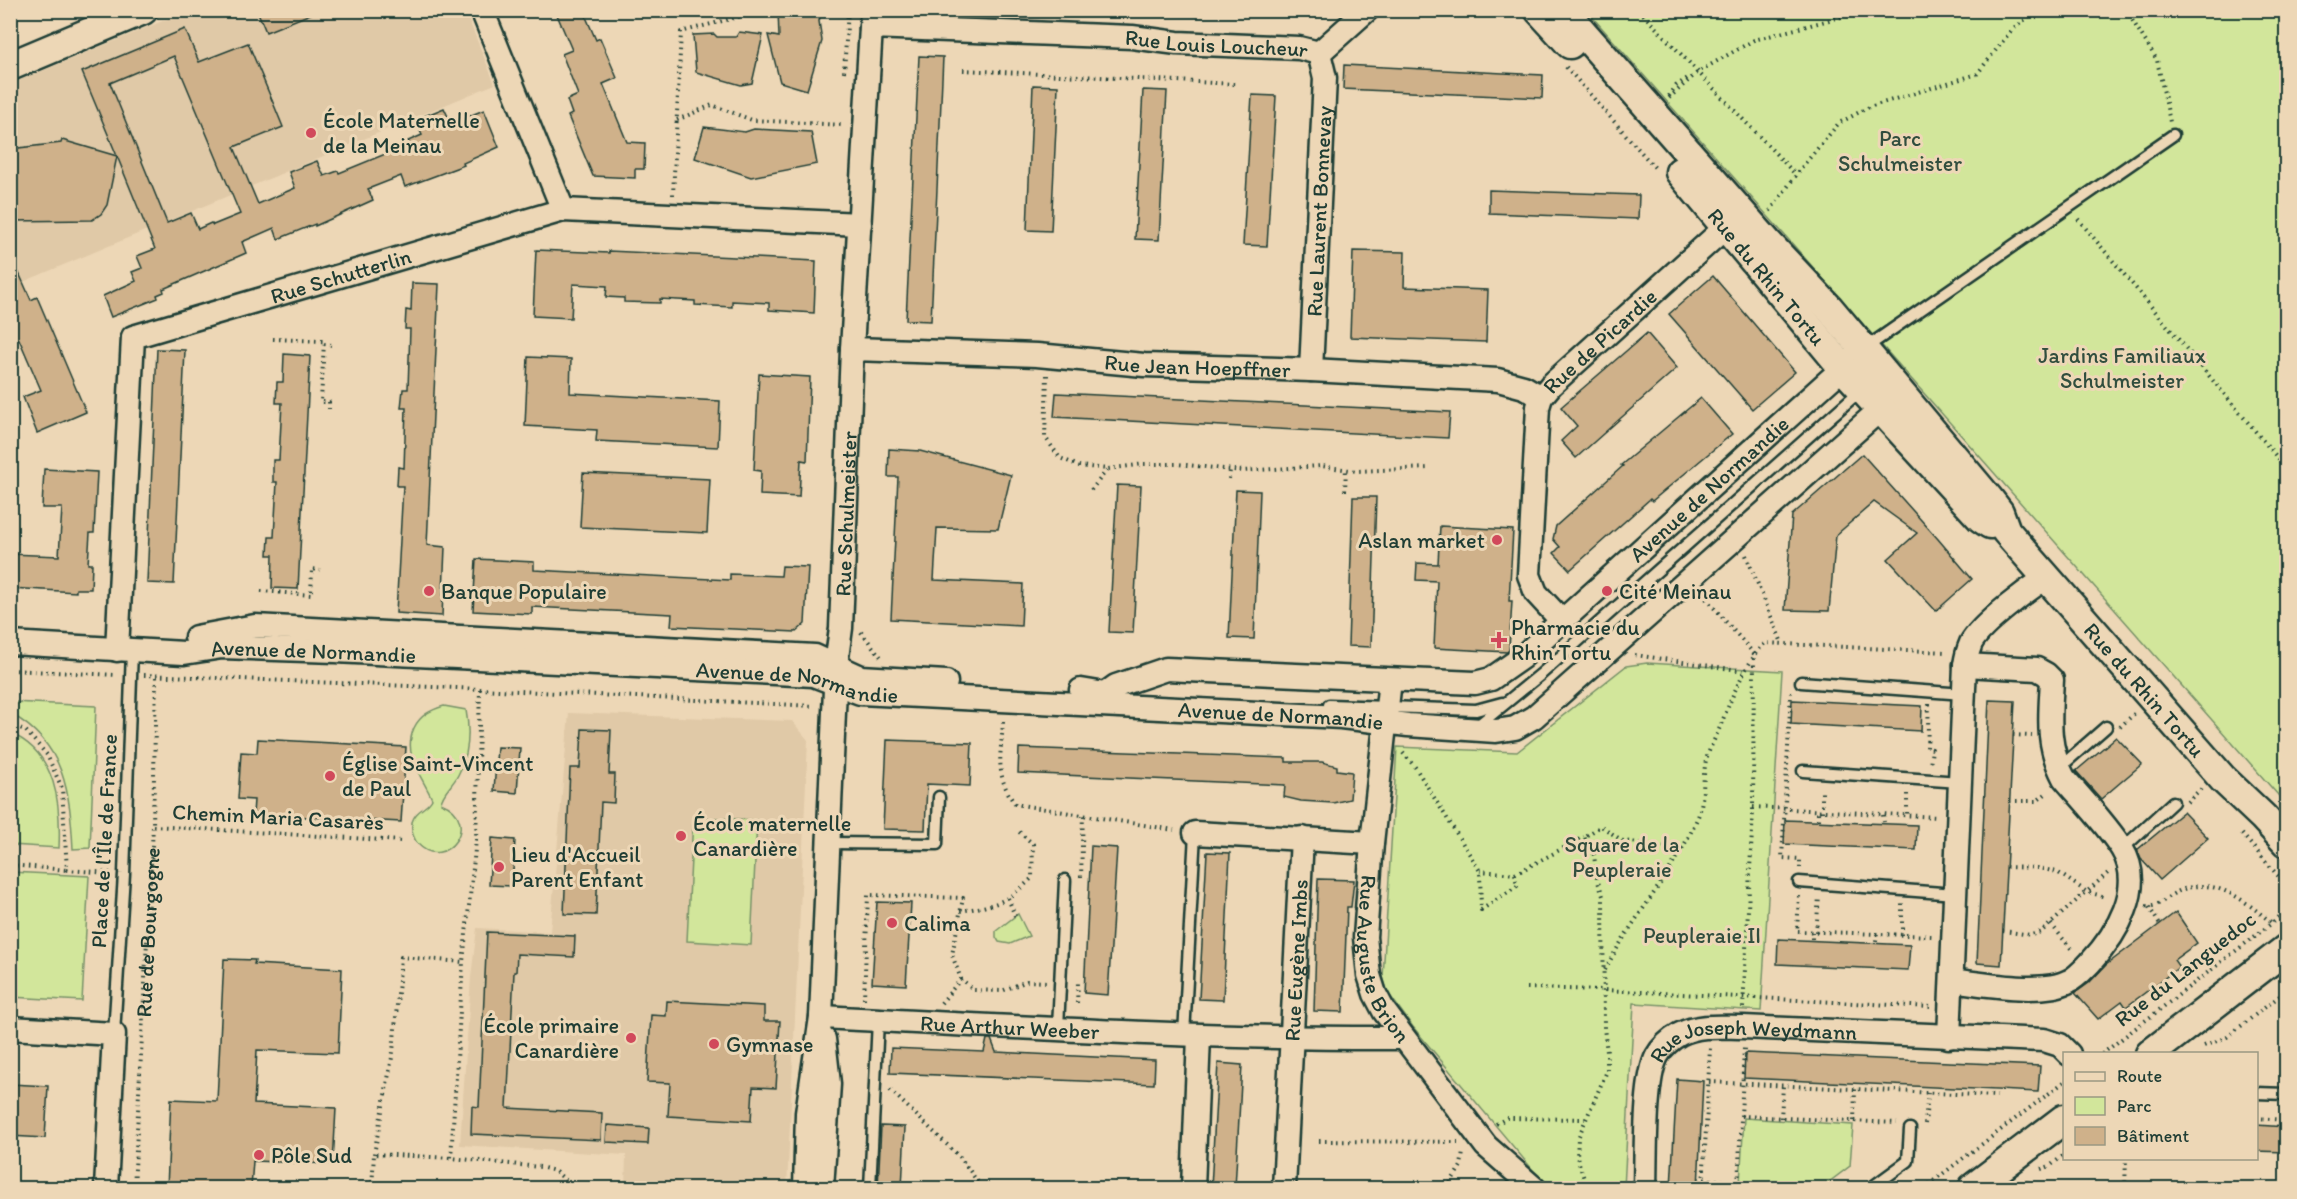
<svg xmlns="http://www.w3.org/2000/svg" width="2297" height="1199" font-family="Itim,sans-serif">
  <style>
    .built { fill: #e0c9a7 }
    .green { fill: #d2e69b; stroke: #789268; stroke-width: 1.5 }
    .building { fill: #cfb18a; stroke: #1f3d34; stroke-width: 1.5; fill-rule: evenodd }
    .lines { fill: none; stroke-linecap: round; stroke-linejoin: round }
    .service-casing { stroke: #1f3d34; stroke-width: 15 }
    .minor-casing { stroke: #1f3d34; stroke-width: 27 }
    .tertiary-casing { stroke: #1f3d34; stroke-width: 33 }
    .path { stroke: #1f3d34; stroke-width: 4; stroke-dasharray: 1.5 4.5; stroke-linecap: butt }
    .service { stroke: #edd7b6; stroke-width: 10 }
    .minor { stroke: #edd7b6; stroke-width: 22 }
    .tertiary { stroke: #edd7b6; stroke-width: 28 }
    .poi-dot { fill: #d1495b; stroke: #edd7b6; stroke-width: 2 }
    .labels { text-anchor: middle; dominant-baseline: central; stroke-width: 6; stroke-linejoin: round; paint-order: stroke }
    .street-label { font-size: 22px; fill: #1f3d34; stroke: #edd7b6 }
    .poi-label { font-size: 22px; fill: #1f3d34; stroke: #edd7b6; text-anchor: start }
    .park-label { font-size: 22px; fill: #314e3e; stroke: #edd7b6 }
  </style>
  <rect width="100%" height="100%" fill="#edd7b6"/>
  <filter id="ink" filterUnits="userSpaceOnUse"><feTurbulence type="fractalNoise" baseFrequency=".0167" numOctaves="2"/><feDisplacementMap in="SourceGraphic" scale="12" xChannelSelector="R" yChannelSelector="G"/><feConvolveMatrix kernelMatrix="1 2 1 2 8 2 1 2 1" color-interpolation-filters="sRGB"/></filter>
  <g filter="url(#ink)">
    <!-- built -->
    <g class="built">
      <path d="M187 11H465L495 84 11 287V84Z"/>
      <path d="M569 713 792 721 808 740 787 1188H625L626 1155 460 1145 471 977 477 928 550 932Z"/>
    </g>
    <!-- green -->
    <g class="green">
      <path d="M1587 11H2286V804Z"/>
      <path d="M1647 663 1782 671 1761 1011 1634 1003 1624 1188H1548L1413 1027 1388 993 1383 977 1397 747 1517 752 1626 666Z"/>
      <path d="M11 702 96 706 90 848 73 849C70 792 65 744 11 714Z"/>
      <path d="M444 706 466 710C470 732 469 755 458 775 453 785 442 793 441 803 484 820 445 873 418 844 413 838 411 830 412 822 415 810 428 808 432 799 422 776 402 755 414 728 420 715 431 710 444 706Z"/>
      <path d="M10 733C57 753 61 804 59 848L11 845Z"/>
      <path d="M693 817 757 820 751 945 687 941Z"/>
      <path d="M10 872 89 876 82 1001 11 997Z"/>
      <path d="M1018 914 1029 936 1010 944 999 942 996 937V931Z"/>
      <path d="M1744 1118 1853 1125 1850 1166 1821 1188 1740 1183Z"/>
    </g>
    <!-- building -->
    <g class="building">
      <path d="M257 10H318V11L266 32Z"/>
      <path d="M555 10H583L596 40 600 38 617 78 603 84 627 142 645 143 644 169H635V178L593 176 568 116 572 114 567 100 578 95 562 54 572 50Z"/>
      <path d="M778 10H822L819 21 822 41 807 90 780 82 768 35 779 37Z"/>
      <path d="M185 29 199 62 248 43 274 105 283 127 234 147 258 204 295 188 289 172 317 161 324 176 338 171 339 173 410 144 408 141 422 135 415 120 444 108 451 123 484 110 499 147 463 163 464 165 405 187 401 176 368 189 373 200 315 226V224L278 239 274 228 242 242 246 253 163 289 164 292 157 295 158 298 111 317 103 296 136 281 132 272 142 268 137 256 155 249 117 156 107 205 101 214 92 220 10 221V149L61 143 62 140 117 156 82 72ZM174 56 240 214 213 225 211 223 198 229 191 213 167 223 110 83Z"/>
      <path d="M739 32 763 35 752 83 741 85 696 72 693 35 714 34 717 37H736Z"/>
      <path d="M919 56 943 57 931 321 906 320Z"/>
      <path d="M1344 65 1543 75 1542 98 1343 89Z"/>
      <path d="M1033 85 1058 86 1051 231 1027 230Z"/>
      <path d="M1143 90 1167 91 1159 240 1135 239Z"/>
      <path d="M1252 95 1276 96 1267 246 1243 245Z"/>
      <path d="M704 127 745 132 754 129 811 132 817 164 751 177 695 158Z"/>
      <path d="M1489 190 1639 195 1638 219 1489 213Z"/>
      <path d="M536 250 609 253V251L816 261 814 313 769 310V303L732 301V307L695 305V301L660 299V303L624 302V298L606 297 607 286 573 284 571 318 533 316Z"/>
      <path d="M1353 251 1405 252 1404 287 1488 290 1486 342 1350 337Z"/>
      <path d="M10 253 31 300 37 297 86 412 37 433 23 397 41 390 19 339 10 343Z"/>
      <path d="M1713 276 1795 372 1752 409 1669 314Z"/>
      <path d="M412 283 439 284 427 545 445 547 442 616 396 613 403 486H397L398 467 404 468 406 408H401L403 389H408L410 329H405L406 310 411 311Z"/>
      <path d="M1647 333 1677 368 1576 458 1561 441 1577 426 1561 407Z"/>
      <path d="M157 349 185 350 174 584 147 583Z"/>
      <path d="M284 354 310 356 298 589 272 588 273 555H268L269 537H274L277 482H273V460H279L282 403H276L277 382H283Z"/>
      <path d="M528 357 571 359 570 393 720 401 718 447 596 441 597 430 525 426Z"/>
      <path d="M759 374 810 377 807 461 801 460 799 497 760 495 761 471 754 470Z"/>
      <path d="M1056 393 1450 412 1448 438 1054 417Z"/>
      <path d="M1701 398 1732 434 1652 501 1650 499 1570 570 1554 553 1560 547 1553 539 1556 526 1623 466 1621 465Z"/>
      <path d="M889 449 920 451 1011 475 998 529 937 528 934 580 1023 584 1021 626 891 619 898 477H888Z"/>
      <path d="M1862 454 1938 539 1972 579 1936 611 1888 559 1917 533 1874 502 1836 535 1829 611 1785 610 1792 515Z"/>
      <path d="M44 469 97 472 94 533H90L88 564H92L91 589H76V592L10 588V554L59 556 62 508H42Z"/>
      <path d="M583 473 710 479 707 533 580 527Z"/>
      <path d="M1117 485 1141 486 1133 633 1109 632Z"/>
      <path d="M1236 490 1260 491 1254 639 1229 638Z"/>
      <path d="M1353 497H1376L1371 647 1348 646Z"/>
      <path d="M1440 526 1513 530 1509 601H1512L1509 650 1507 652 1434 648 1437 581 1416 580 1417 563 1438 564Z"/>
      <path d="M476 559 534 562V570L730 580V574L781 576 782 566 808 567 805 624 796 632 671 626 672 614 532 607V614L473 611Z"/>
      <path d="M1792 700 1922 706 1921 731 1791 724Z"/>
      <path d="M1989 700 2015 701 2001 965 1977 963Z"/>
      <path d="M582 729 611 730 609 774H615L614 803 601 802 596 915 564 914 570 768H580Z"/>
      <path d="M2116 737 2142 764 2101 799 2076 771Z"/>
      <path d="M258 739 406 747 401 822 253 814 254 800 238 799 241 752 257 753Z"/>
      <path d="M887 740 972 743 970 786 927 784 925 830 883 829Z"/>
      <path d="M497 747 520 748 517 793 494 791Z"/>
      <path d="M1019 748 1286 758V762H1322L1337 766V770L1352 772 1350 799 1333 803 1301 801 1284 797 1285 785 1018 773Z"/>
      <path d="M2183 812 2208 838 2160 880 2141 859 2137 850Z"/>
      <path d="M1785 820 1917 825 1916 850 1784 844Z"/>
      <path d="M492 838 515 840 512 886 489 885Z"/>
      <path d="M1091 846 1117 848 1108 995 1084 993Z"/>
      <path d="M1207 852 1230 853 1223 1000 1199 999Z"/>
      <path d="M1318 879 1354 880 1351 907H1347L1343 1012 1314 1011Z"/>
      <path d="M877 902 911 903 906 985 872 983Z"/>
      <path d="M2176 912 2197 943 2174 960 2179 967 2126 1007 2122 1001 2098 1019 2075 993 2089 983 2106 965Z"/>
      <path d="M487 932 575 936 574 957 517 954 516 972H514L507 1108 602 1113 601 1140 471 1134 472 1106 479 1107Z"/>
      <path d="M1778 939 1910 945 1908 970 1777 964Z"/>
      <path d="M224 959 255 960 254 964 342 969 338 1053 257 1050 254 1104 336 1108 333 1164 253 1161 251 1188H167L171 1099 217 1101Z"/>
      <path d="M667 1001 764 1006V1021H780L776 1088 753 1087 751 1121 668 1116 670 1083 647 1082 651 1015 666 1016Z"/>
      <path d="M987 1039H991L996 1052 1155 1060 1154 1084 890 1073 891 1048 984 1052Z"/>
      <path d="M1745 1053 2040 1066 2038 1092 1744 1078Z"/>
      <path d="M1218 1063 1242 1065 1235 1188H1211Z"/>
      <path d="M1677 1079 1703 1081 1698 1188H1671Z"/>
      <path d="M10 1084 48 1086 45 1138 10 1136Z"/>
      <path d="M607 1125 649 1128 648 1144 606 1142Z"/>
      <path d="M2256 1125 2286 1127V1152L2256 1151Z"/>
      <path d="M881 1126 905 1127 902 1188H878Z"/>
    </g>
    <g class="lines">
      <!-- service casing -->
      <g class="service-casing">
        <g id="service">
          <path d="M1864 349 2173 135"/>
          <path d="M1801 682 1964 694"/>
          <path d="M1329 705 1476 710 1502 703"/>
          <path d="M1475 728 1540 675 1861 390"/>
          <path d="M2059 768 2106 727"/>
          <path d="M1803 771 1960 782"/>
          <path d="M829 843 937 844 939 797"/>
          <path d="M2122 849 2173 802"/>
          <path d="M1799 882 1955 894"/>
          <path d="M1058 1028 1065 880"/>
          <path d="M114 1034 124 874 132 650"/>
          <path d="M1184 1035 1195 833"/>
          <path d="M2256 1093 2286 1094"/>
          <path d="M870 1188 878 1020"/>
          <path d="M1871 1188 1908 1161 1910 1129"/>
        </g>
      </g>
      <!-- minor casing -->
      <g class="minor-casing">
        <g id="minor">
          <path d="M482 10 563 210"/>
          <path id="s2" d="M871 27 1132 37 1177 43 1299 48 1319 53 1367 10"/>
          <path id="s3" d="M852 349 1037 355 1144 365 1311 370 1498 380 1524 387 1541 397"/>
          <path id="s4" d="M1311 370 1325 78 1319 53"/>
          <path id="s5" d="M1561 620 1536 593 1529 575 1538 407 1541 397 1551 385 1738 216"/>
          <path d="M196 637 255 626 815 656 861 677 946 682"/>
          <path id="s6" d="M10 643 184 653 222 647 335 651 795 674 813 675 860 693 1341 717 1408 725 1496 731 1515 728 1534 717 1892 399"/>
          <path id="s7" d="M117 650 133 337 563 210 860 224"/>
          <path id="s8" d="M1390 680 1372 843 1365 937 1369 975 1375 994 1384 1011 1486 1146 1534 1188"/>
          <path id="s9" d="M1081 690 1105 694 1116 686 1166 669 1475 683 1491 679 1521 658 1855 357"/>
          <path d="M1195 833 1372 843"/>
          <path d="M1952 980C1981 984 2043 995 2069 981 2076 978 2084 969 2090 963 2116 935 2146 888 2122 849 2108 826 2082 799 2064 778 2046 744 2050 717 2052 680L2046 674 2037 669 1965 665"/>
          <path id="s10" d="M821 1017C1016 1027 1210 1039 1404 1038"/>
          <path d="M10 1028 114 1034 106 1188"/>
          <path d="M1949 1037 1965 665C1966 658 1968 650 1971 643 1981 624 2029 589 2047 577"/>
          <path id="s11" d="M805 1188 807 1113 821 1017 836 665 841 628 852 349 872 10"/>
          <path d="M822 1188 829 1084 824 1039"/>
          <path d="M1193 1188 1199 1036"/>
          <path id="s12" d="M1284 1188 1302 838"/>
          <path id="s13" d="M1645 1188C1646 1158 1644 1080 1657 1056 1662 1047 1671 1039 1680 1034 1700 1024 1722 1027 1743 1027L2044 1040 2060 1045 2069 1054"/>
        </g>
      </g>
      <!-- tertiary casing -->
      <g class="tertiary-casing">
        <g id="tertiary">
          <path d="M1539 10 1570 44"/>
          <path id="s14" d="M1563 10 1767 242 1829 308 1989 499 1999 512 2006 531 2223 779 2263 817 2286 842"/>
          <path d="M10 66 143 10"/>
          <path id="s15" d="M1680 172 1843 368 1981 518 1990 524"/>
          <path d="M2150 1054 2286 949"/>
          <path d="M1973 1188 2064 1119"/>
        </g>
      </g>
      <!-- path -->
      <g class="path">
        <path d="M1639 10 1796 175"/>
        <path d="M2126 10 2157 60 2170 122"/>
        <path d="M1566 67 1656 169"/>
        <path d="M963 70 1235 84"/>
        <path d="M844 72 848 10"/>
        <path d="M1669 96 1676 86 1689 77"/>
        <path d="M1669 98 1698 72 1754 40 1867 10"/>
        <path d="M677 120 712 105 752 120 842 125"/>
        <path d="M673 195 681 32 764 10"/>
        <path d="M1770 211 1802 167 1839 123 1869 107 1977 74 2011 31 2037 10"/>
        <path d="M2078 219 2286 468"/>
        <path d="M273 339 324 341 321 402H329V409"/>
        <path d="M324 344 331 345"/>
        <path d="M1047 375 1045 437 1060 458 1079 466 1108 469 1144 464H1177L1243 471 1321 466 1357 471 1429 468"/>
        <path d="M1229 479 1230 470"/>
        <path d="M1091 490 1108 469"/>
        <path d="M1345 491 1346 468"/>
        <path d="M1746 555 1782 643"/>
        <path d="M261 591 311 595 312 569 320 570"/>
        <path d="M1702 594 1754 654 1753 811 1743 1008"/>
        <path d="M861 632 881 657"/>
        <path d="M1635 655 1745 671"/>
        <path d="M10 670 116 675"/>
        <path d="M144 675 480 689 814 706"/>
        <path d="M480 689 476 840 463 962 451 1158 540 1167 555 1171 575 1188"/>
        <path d="M1791 692 1782 858 1800 859V868"/>
        <path d="M1929 704 1927 748 1932 749 1930 765"/>
        <path d="M1003 722C1001 756 994 774 1015 804L1174 830"/>
        <path d="M10 723 26 731 47 755 62 788 67 870 111 873"/>
        <path d="M2120 727 2135 713"/>
        <path d="M2013 735 2032 736"/>
        <path d="M1403 753 1415 767 1480 871 1481 910 1517 886 1515 874 1480 871"/>
        <path d="M1907 794V816"/>
        <path d="M2010 801H2037L2048 792"/>
        <path d="M2187 802 2201 789"/>
        <path d="M1753 807 1938 817"/>
        <path d="M1822 812V788"/>
        <path d="M1883 815 1884 822"/>
        <path d="M1818 820V811"/>
        <path d="M153 826 401 841"/>
        <path d="M2242 834 2286 885"/>
        <path d="M10 865 67 870"/>
        <path d="M2006 867 2038 868 2057 872 2087 892 2106 897"/>
        <path d="M1515 874 1584 837"/>
        <path d="M1081 877 1083 815"/>
        <path d="M1799 896 1797 931 1933 936"/>
        <path d="M1008 898 1015 916"/>
        <path d="M2146 906C2158 908 2164 899 2175 893 2212 873 2244 900 2272 923"/>
        <path d="M2149 907 2160 925"/>
        <path d="M960 911C996 905 1005 904 1032 878L1033 844 1017 830"/>
        <path d="M2051 924 2073 951"/>
        <path d="M2003 931 2031 935 2041 932 2108 873"/>
        <path d="M1816 932 1819 897"/>
        <path d="M1902 935V903"/>
        <path d="M1812 939V932"/>
        <path d="M1876 941 1877 934"/>
        <path d="M1605 970C1632 918 1673 874 1697 819 1705 801 1702 779 1706 760 1709 749 1716 737 1720 727 1732 697 1743 667 1765 643L1946 652"/>
        <path d="M1527 988 1604 990 1931 1007"/>
        <path d="M864 999 868 895 963 898 952 955 961 979 974 990 1002 991 1027 981 1047 982"/>
        <path d="M941 1003 961 979"/>
        <path d="M1077 1003 1078 983"/>
        <path d="M2204 1046 2227 1037 2286 991"/>
        <path d="M2102 1054 2272 923 2286 909"/>
        <path d="M1709 1082 1997 1096"/>
        <path d="M890 1090 960 1157 982 1188"/>
        <path d="M1741 1116 1897 1123"/>
        <path d="M1781 1118 1783 1086"/>
        <path d="M2256 1118 2286 1120"/>
        <path d="M1854 1121 1855 1089"/>
        <path d="M1496 1124 1507 1118 1585 1119"/>
        <path d="M1925 1124 1928 1093"/>
        <path d="M1319 1141 1458 1142"/>
        <path d="M374 1154 393 1052 401 957 463 962"/>
        <path d="M2041 1169 2050 1166 2064 1155"/>
        <path d="M1698 1179 1738 1182"/>
        <path id="s1" d="M134 1188 153 826 156 676"/>
        <path d="M372 1188 374 1154 451 1158"/>
        <path d="M1447 1188 1461 1166 1463 1152"/>
        <path d="M1587 1188 1577 1157 1578 1138 1607 1071V1052L1604 1028 1603 896 1597 879 1594 855 1584 837 1601 826 1623 841 1683 849"/>
        <path d="M1703 1188 1710 1048"/>
        <path d="M1738 1188 1744 1048"/>
        <path d="M1773 1188V1185"/>
        <path d="M1924 1188 2064 1082"/>
        <path d="M2027 1188V1176"/>
        <path d="M2125 1188 2126 1158"/>
      </g>
      <!-- service -->
      <use href="#service" class="service"/>
      <!-- minor -->
      <use href="#minor" class="minor"/>
      <!-- tertiary -->
      <use href="#tertiary" class="tertiary"/>
    </g>
  </g>
  <!-- markers -->
  <g class="poi-dot">
    <circle cx="311" cy="133" r="6"/>
    <circle cx="1497" cy="540" r="6"/>
    <circle cx="429" cy="591" r="6"/>
    <circle cx="1607" cy="591" r="6"/>
    <path d="M1496 631h6v6h6v6h-6v6h-6v-6h-6v-6h6z"/>
    <circle cx="330" cy="776" r="6"/>
    <circle cx="681" cy="836" r="6"/>
    <circle cx="499" cy="867" r="6"/>
    <circle cx="892" cy="923" r="6"/>
    <circle cx="631" cy="1038" r="6"/>
    <circle cx="714" cy="1044" r="6"/>
    <circle cx="259" cy="1155" r="6"/>
  </g>
  <g class="labels">
    <!-- street labels -->
    <g class="street-label">
      <text stroke="none"><textPath href="#s2" startOffset="346">Rue Louis Loucheur</textPath></text>
      <text stroke="none"><textPath href="#s4" startOffset="159">Rue Laurent Bonnevay</textPath></text>
      <text stroke="none"><textPath href="#s7" startOffset="530">Rue Schutterlin</textPath></text>
      <text stroke="none"><textPath href="#s15" startOffset="136">Rue du Rhin Tortu</textPath></text>
      <text stroke="none"><textPath href="#s5" startOffset="316">Rue de Picardie</textPath></text>
      <text stroke="none"><textPath href="#s3" startOffset="346">Rue Jean Hoepffner</textPath></text>
      <text stroke="none"><textPath href="#s9" startOffset="706">Avenue de Normandie</textPath></text>
      <text stroke="none"><textPath href="#s11" startOffset="676">Rue Schulmeister</textPath></text>
      <text stroke="none"><textPath href="#s6" startOffset="304">Avenue de Normandie</textPath></text>
      <text stroke="none"><textPath href="#s6" startOffset="790">Avenue de Normandie</textPath></text>
      <text stroke="none"><textPath href="#s14" startOffset="896">Rue du Rhin Tortu</textPath></text>
      <text stroke="none"><textPath href="#s6" startOffset="1276">Avenue de Normandie</textPath></text>
      <text transform="translate(278 817) rotate(3)">Chemin Maria Casarès</text>
      <text transform="translate(104 841) rotate(-87)">Place de l'Île de France</text>
      <text stroke="none"><textPath href="#s1" startOffset="256">Rue de Bourgogne</textPath></text>
      <text stroke="none"><textPath href="#s8" startOffset="284">Rue Auguste Brion</textPath></text>
      <text stroke="none"><textPath href="#s12" startOffset="228">Rue Eugène Imbs</textPath></text>
      <text transform="translate(2185 969) rotate(-38)">Rue du Languedoc</text>
      <text stroke="none"><textPath href="#s10" startOffset="189">Rue Arthur Weeber</textPath></text>
      <text stroke="none"><textPath href="#s13" startOffset="236">Rue Joseph Weydmann</textPath></text>
    </g>
    <!-- poi labels -->
    <g class="poi-label">
      <text x="323" y="120">École Maternelle<tspan x="323" dy="25">de la Meinau</tspan></text>
      <text x="1485" y="540" text-anchor="end">Aslan market</text>
      <text x="441" y="591">Banque Populaire</text>
      <text x="1619" y="591">Cité Meinau</text>
      <text x="1511" y="627">Pharmacie du<tspan x="1511" dy="25">Rhin Tortu</tspan></text>
      <text x="342" y="763">Église Saint-Vincent<tspan x="342" dy="25">de Paul</tspan></text>
      <text x="693" y="823">École maternelle<tspan x="693" dy="25">Canardière</tspan></text>
      <text x="511" y="854">Lieu d'Accueil<tspan x="511" dy="25">Parent Enfant</tspan></text>
      <text x="904" y="923">Calima</text>
      <text x="619" y="1025" text-anchor="end">École primaire<tspan x="619" dy="25">Canardière</tspan></text>
      <text x="726" y="1044">Gymnase</text>
      <text x="271" y="1155">Pôle Sud</text>
    </g>
    <!-- park labels -->
    <g class="park-label">
      <text x="1900" y="138">Parc<tspan x="1900" dy="25">Schulmeister</tspan></text>
      <text x="2122" y="355">Jardins Familiaux<tspan x="2122" dy="25">Schulmeister</tspan></text>
      <text x="1622" y="844">Square de la<tspan x="1622" dy="25">Peupleraie</tspan></text>
      <text x="1702" y="935">Peupleraie II</text>
    </g>
  </g>
  <!-- margin -->
  <rect width="2297" height="1199" fill="none" stroke="#edd7b6" stroke-width="36"/>
  <rect x="18" y="18" width="2261" height="1163" fill="none" stroke="#1f3d34" stroke-width="2" filter="url(#ink)"/>
  <!-- legend -->
  <rect x="2063" y="1052" width="195" height="108" fill="#edd7b6" stroke="#9b9982" stroke-width="1.5"/>
  <rect x="2075" y="1072" width="30" height="9" fill="#edd7b6" stroke="#9b9982" stroke-width="1.5"/>
  <text x="2117" y="1082" font-size="18" fill="#1f3d34">Route</text>
  <rect x="2075" y="1097" width="30" height="18" fill="#d2e69b" stroke="#9b9982" stroke-width="1.5"/>
  <text x="2117" y="1112" font-size="18" fill="#1f3d34">Parc</text>
  <rect x="2075" y="1127" width="30" height="18" fill="#cfb18a" stroke="#9b9982" stroke-width="1.5"/>
  <text x="2117" y="1142" font-size="18" fill="#1f3d34">Bâtiment</text>
</svg>
